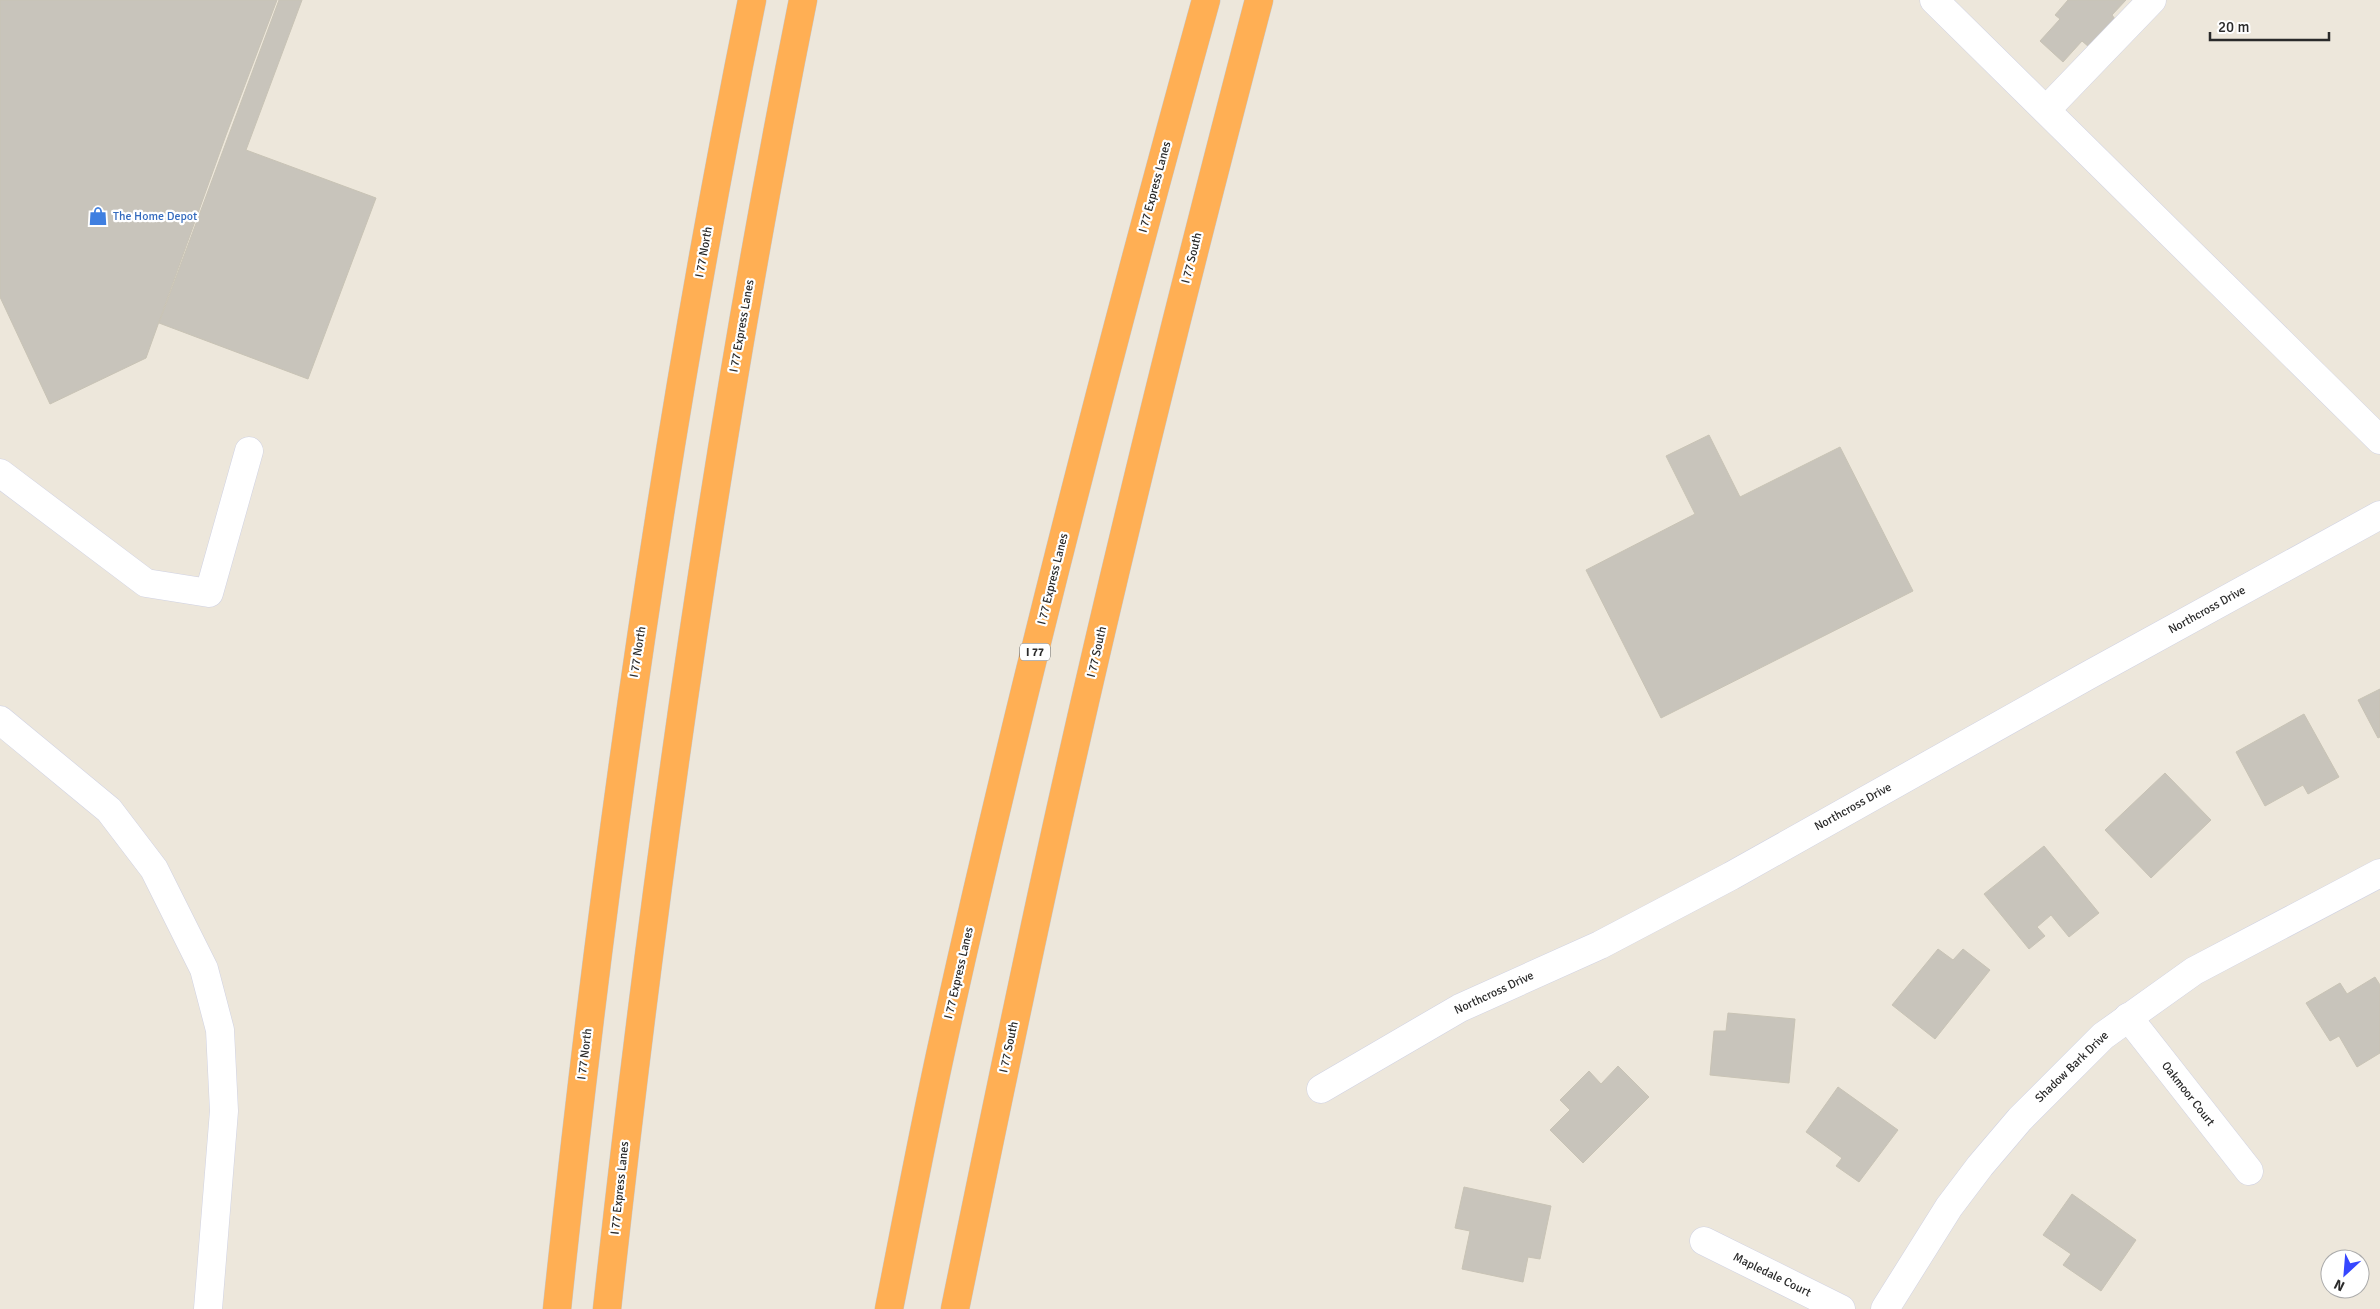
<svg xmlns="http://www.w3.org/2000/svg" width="2380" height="1309" font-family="Signika,sans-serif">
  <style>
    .building { fill: #c8c4bb; stroke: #c8c3b5 }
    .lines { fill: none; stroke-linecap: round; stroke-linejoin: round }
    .minor-casing { stroke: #d0d2e3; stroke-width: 29 }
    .highway-casing { stroke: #c8c8c8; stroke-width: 29 }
    .minor { stroke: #fff; stroke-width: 28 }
    .highway { stroke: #ffaf54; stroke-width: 28 }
    .labels { text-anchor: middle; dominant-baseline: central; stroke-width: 4.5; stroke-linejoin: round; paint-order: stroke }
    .shield { fill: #fff; stroke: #6a6a6a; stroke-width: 1 }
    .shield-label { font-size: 11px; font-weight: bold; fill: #2a2a2a }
    .street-label { font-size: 12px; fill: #2a2a2a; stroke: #fff }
    .shop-label { font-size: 12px; fill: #366cbe; stroke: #fff; text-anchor: start }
  </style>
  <rect width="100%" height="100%" fill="#ede7db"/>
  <!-- building -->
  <g class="building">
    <path d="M0 0H277L226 135 146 358 50 404 0 297Z"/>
    <path d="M279 0H302L246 150 376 198 308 379 159 323Z"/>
    <path d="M2068 0H2126L2112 15 2115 19 2089 47 2082 41 2063 62 2040 41 2060 19 2055 15Z"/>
    <path d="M1709 435 1740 497 1840 447 1913 591 1661 718 1586 570 1695 514 1666 456Z"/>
    <path d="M2380 689V737L2378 738 2358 700Z"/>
    <path d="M2304 714 2339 777 2308 794 2303 785 2265 806 2236 752Z"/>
    <path d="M2165 773 2211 820 2151 878 2105 830Z"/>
    <path d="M2044 846 2099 913 2069 937 2051 915 2037 927 2045 936 2029 949 1984 894Z"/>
    <path d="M1938 949 1953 960 1963 949 1990 970 1935 1039 1892 1005Z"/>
    <path d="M2375 977 2380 985V1053L2357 1067 2339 1036 2330 1041 2306 1003 2340 983 2347 994Z"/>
    <path d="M1728 1013 1795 1019 1789 1083 1710 1075 1714 1031H1726Z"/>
    <path d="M1618 1066 1649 1097 1583 1163 1550 1130 1570 1110 1560 1100 1589 1071 1601 1084Z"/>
    <path d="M1838 1087 1898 1130 1859 1182 1836 1166 1842 1158 1806 1132Z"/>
    <path d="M1464 1187 1551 1206 1540 1259 1528 1257 1523 1282 1462 1269 1470 1231 1455 1228Z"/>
    <path d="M2072 1194 2136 1240 2101 1291 2063 1265 2071 1254 2043 1235Z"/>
  </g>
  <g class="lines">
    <!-- minor casing -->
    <g class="minor-casing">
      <g id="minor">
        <path d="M1934 0 2380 440"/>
        <path d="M2046 110 2152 0"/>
        <path d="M0 473 146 583 209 593 249 451"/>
        <path d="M0 720 109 810 154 869 204 969 220 1030 224 1111 208 1309"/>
        <path d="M2128 1017 2249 1171"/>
        <path d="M1321 1089 1460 1008 1600 945 1731 876 2087 676 2380 515"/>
        <path d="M1704 1241 1841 1309"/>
        <path d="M1885 1309 1949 1207 1980 1166 2020 1119 2103 1036 2194 971 2380 873"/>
      </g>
    </g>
    <!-- highway casing -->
    <g class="highway-casing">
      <g id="highway">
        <path d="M557 1309C603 870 664 433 752 0"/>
        <path d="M607 1309C655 870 716 433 803 0"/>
        <path d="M889 1309C907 1218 924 1127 944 1037 1021 689 1111 344 1206 0"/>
        <path d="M955 1309C992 1128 1029 947 1070 767 1128 510 1192 255 1259 0"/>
      </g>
    </g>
    <!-- minor -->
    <use href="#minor" class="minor"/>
    <!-- highway -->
    <use href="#highway" class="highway"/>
  </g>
  <!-- icons -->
  <defs>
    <g id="shop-bare" transform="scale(1.5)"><path d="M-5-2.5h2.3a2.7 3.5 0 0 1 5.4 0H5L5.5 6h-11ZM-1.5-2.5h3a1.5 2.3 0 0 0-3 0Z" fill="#3f7fe0" stroke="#fff" stroke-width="2.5" paint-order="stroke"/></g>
  </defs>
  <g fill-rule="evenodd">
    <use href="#shop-bare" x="98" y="216"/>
  </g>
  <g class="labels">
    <!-- shield labels -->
    <rect class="shield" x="1020" y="643.5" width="30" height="17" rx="4"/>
    <g class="shield-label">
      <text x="1035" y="652">I 77</text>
    </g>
    <!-- street labels -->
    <g class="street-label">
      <text transform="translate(1155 187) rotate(-75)">I 77 Express Lanes</text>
      <text transform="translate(704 252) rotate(-80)">I 77 North</text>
      <text transform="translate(1192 258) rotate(-76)">I 77 South</text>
      <text transform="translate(742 326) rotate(-80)">I 77 Express Lanes</text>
      <text transform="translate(1053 579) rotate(-76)">I 77 Express Lanes</text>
      <text transform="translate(2207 610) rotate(-29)">Northcross Drive</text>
      <text transform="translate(638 652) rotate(-81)">I 77 North</text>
      <text transform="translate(1097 652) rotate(-77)">I 77 South</text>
      <text transform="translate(1853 807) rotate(-29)">Northcross Drive</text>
      <text transform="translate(959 973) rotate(-77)">I 77 Express Lanes</text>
      <text transform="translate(1494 993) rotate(-25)">Northcross Drive</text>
      <text transform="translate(1009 1047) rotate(-78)">I 77 South</text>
      <text transform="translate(585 1054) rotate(-83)">I 77 North</text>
      <text transform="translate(2072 1067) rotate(-44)">Shadow Bark Drive</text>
      <text transform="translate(2188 1094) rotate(52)">Oakmoor Court</text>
      <text transform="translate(620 1188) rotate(-84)">I 77 Express Lanes</text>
      <text transform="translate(1772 1275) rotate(26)">Mapledale Court</text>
    </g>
    <!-- shop labels -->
    <g class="shop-label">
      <text x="113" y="216">The Home Depot</text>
    </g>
  </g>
  <!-- north arrow -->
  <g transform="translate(2345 1274) rotate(206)"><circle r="24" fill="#ffffff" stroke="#aaaaaa"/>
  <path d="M0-4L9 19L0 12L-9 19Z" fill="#3647ff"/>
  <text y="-8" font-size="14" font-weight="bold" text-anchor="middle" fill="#2a2a2a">N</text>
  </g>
  <!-- scale -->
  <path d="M2210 32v8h119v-8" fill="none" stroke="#2a2a2a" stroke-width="2.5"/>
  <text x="2218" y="32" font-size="15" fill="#2a2a2a" stroke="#ffffff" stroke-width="4" paint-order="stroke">20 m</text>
</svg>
